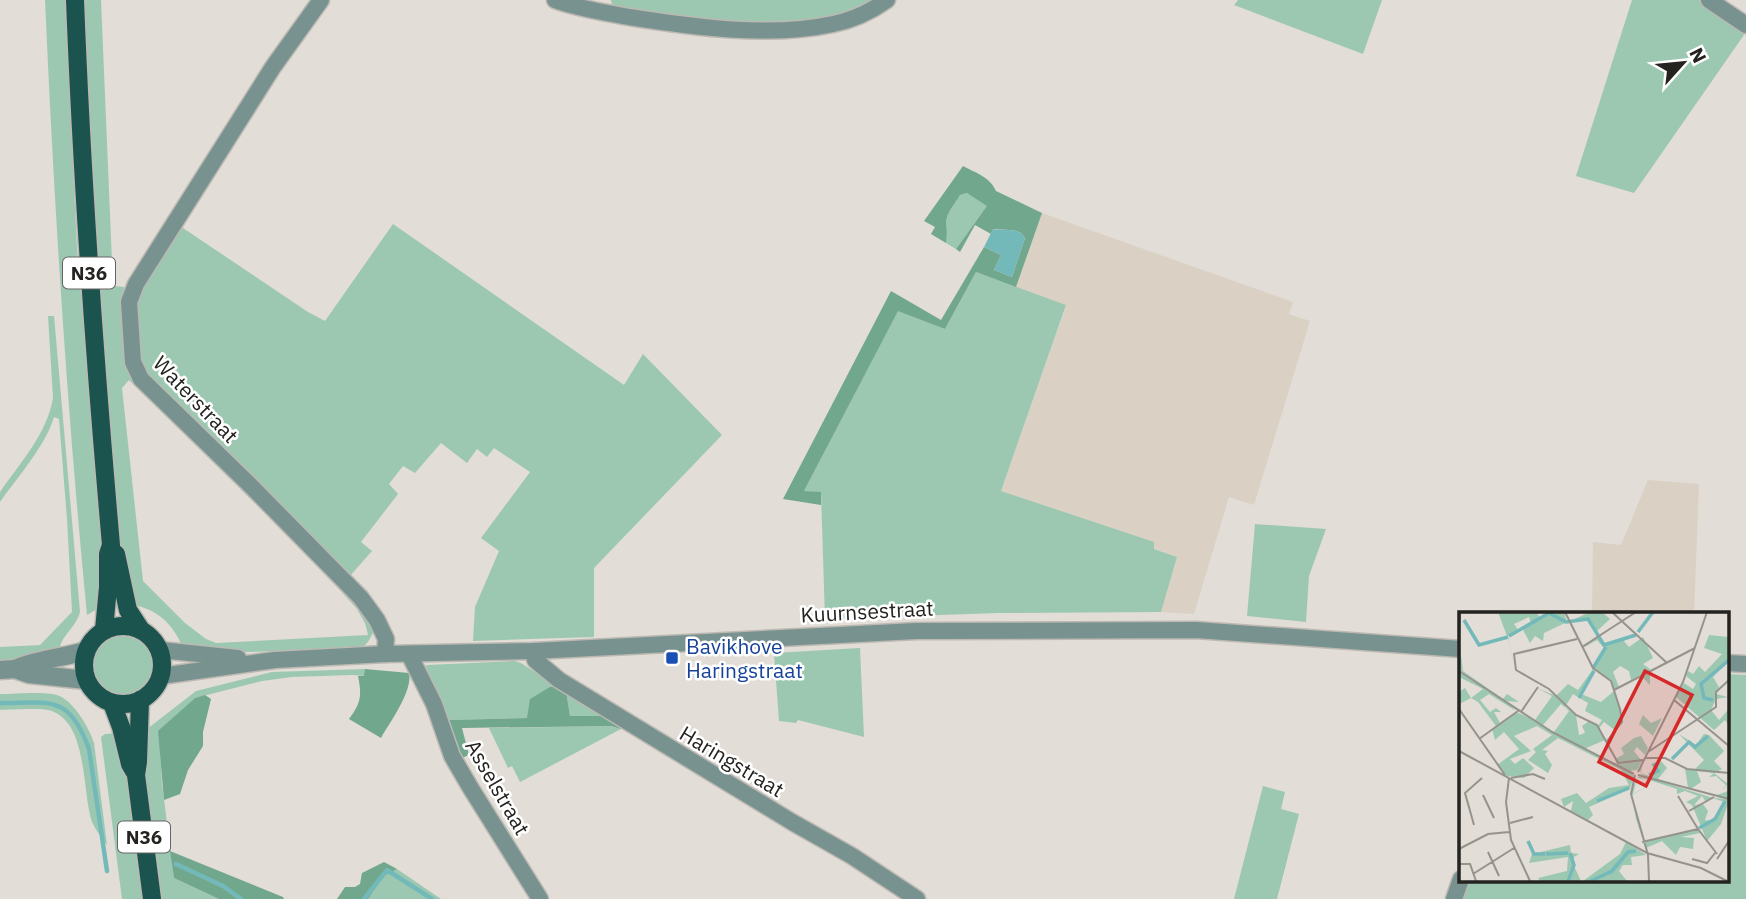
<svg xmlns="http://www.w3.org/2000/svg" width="1746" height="899" font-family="'IBM Plex Sans',sans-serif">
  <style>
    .built { fill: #dad1c4 }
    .green { fill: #9cc8b2; fill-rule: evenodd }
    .forest { fill: #71a78d }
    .water { fill: #74b9b9 }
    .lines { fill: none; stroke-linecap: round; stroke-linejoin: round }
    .stream { stroke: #74b9b9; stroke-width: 4.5 }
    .minor-casing { stroke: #bcb8b2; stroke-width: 19 }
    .tertiary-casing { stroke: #bcb8b2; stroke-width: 21 }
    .primary-casing { stroke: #bcb8b2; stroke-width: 21 }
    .minor { stroke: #77928f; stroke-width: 16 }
    .tertiary { stroke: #77928f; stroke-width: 18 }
    .primary { stroke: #1b544f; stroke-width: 18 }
    .transit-dot { fill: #1a4fb4; stroke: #fff; stroke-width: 2.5 }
    .labels { text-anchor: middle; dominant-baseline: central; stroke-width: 5; stroke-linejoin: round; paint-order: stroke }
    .shield { fill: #fff; stroke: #666563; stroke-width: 2 }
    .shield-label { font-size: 19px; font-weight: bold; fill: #242320 }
    .street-label { font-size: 21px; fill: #242320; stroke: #fff }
    .transit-label { font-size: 21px; fill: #164399; stroke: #fff; text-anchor: start }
    .inset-river { fill: none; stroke: #74b9b9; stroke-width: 3.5 }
    .inset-road { fill: none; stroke: #96938d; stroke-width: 2 }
    .view { fill: #d62828; fill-opacity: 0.15; stroke: #d62828; stroke-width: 3.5 }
    .inset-edge { fill: none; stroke: #242320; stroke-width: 3.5 }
  </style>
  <rect width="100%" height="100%" fill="#e2ddd6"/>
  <!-- built -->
  <g class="built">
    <path d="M1042 213 1293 302 1289 314 1310 321 1254 505 1229 497 1194 614 1161 612 1177 557 1001 491 1066 306 1016 287Z"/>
    <path d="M1648 480 1699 484 1694 614H1592L1593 542 1621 545Z"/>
  </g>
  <!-- green -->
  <g class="green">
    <path d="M45 0H65L77 249 105 571 99 608 87 615C67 410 54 205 45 0Z"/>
    <path d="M82 0H101L113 286 124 287 125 343 132 378 180 422 361 604 374 631 368 642 362 648 221 653 182 646C173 624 157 609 133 605L127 589 118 525 104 376 91 184ZM129 380 315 562 357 609 365 623 368 635 216 643 206 639 185 623 143 581 122 388Z"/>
    <path d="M611 0H879L834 19 775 26 613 11Z"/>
    <path d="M1238 0H1382L1363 54 1234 5Z"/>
    <path d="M1632 0H1703L1746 32 1634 193 1576 176Z"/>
    <path d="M967 193 988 205 956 249 946 243C947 236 946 231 946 224 946 213 955 204 960 195Z"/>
    <path d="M393 224 624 385 643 354 722 435 594 568V637L473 641 475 607 499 551 481 538 530 472 494 448 487 457 477 449 467 463 441 443 415 473 403 466 389 484 398 494 361 542 372 551 349 577 145 375C140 356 133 329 136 309 140 278 163 251 180 226L308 312 325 321Z"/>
    <path d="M976 272 1066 305 1001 491 1154 542V549L1177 557 1161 612 999 613 825 619 821 493 804 491 898 310 945 329Z"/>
    <path d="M48 316H54L80 612C76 628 60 636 59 652L25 661 0 662V647L40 645 72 612 67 519 59 419 54 417C46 445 17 478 0 502V492C20 463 47 434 53 398Z"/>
    <path d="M1255 524 1326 529 1309 576 1306 622 1247 616Z"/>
    <circle cx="123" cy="665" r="30"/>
    <path d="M860 648 864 737 798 720 796 723 779 721 774 653Z"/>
    <path d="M515 661 521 663 558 687 527 718 449 720 422 669 427 665Z"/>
    <path d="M365 669V676L352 675 292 677 262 681 195 698 159 731 162 784 174 878 219 899H162L144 765 147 729 196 691 272 672Z"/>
    <path d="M1727 674 1746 675V899H1463L1468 880H1727Z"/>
    <path d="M566 691 609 716H570Z"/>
    <path d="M0 694C15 694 43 691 57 695 73 700 89 727 94 743L107 845C102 838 96 831 92 822 82 793 88 727 54 712 45 707 12 710 0 710Z"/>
    <path d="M611 726 621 729 520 782 512 766 508 768 489 728Z"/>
    <path d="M118 733 126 768 144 899H122L101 737 105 734Z"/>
    <path d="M1263 786 1285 792 1281 809 1299 814 1277 899H1234Z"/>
    <path d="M397 869 441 899H368L384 876Z"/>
  </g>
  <!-- forest -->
  <g class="forest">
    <path d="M963 166C976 173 990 177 996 191L1042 213 1016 287 976 272 945 329 898 311 804 491 821 492V505L783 499 891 291 941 320 984 247 1001 255 994 270 1012 277 1025 238C1019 227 1004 231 993 229L991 234 975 225 960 252 956 249 987 206 967 193 960 195C955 204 946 213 946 224 947 231 947 236 946 243L931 234 935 227 924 221Z"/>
    <path d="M365 669 409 673C413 691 390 722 381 738L349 719C361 703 362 696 358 676H364Z"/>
    <path d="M550 687H558L566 691 570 716H609L629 729H621L611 726 462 728 469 755 462 758 449 720 527 718 530 699Z"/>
    <path d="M205 695 211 699 203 732V746L188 770 180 794 164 800 158 731 195 698Z"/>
    <path d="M170 851 283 897 284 899H219L174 878Z"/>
    <path d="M384 862 397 869 384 876 368 899H337L345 887H355L360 884 362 873Z"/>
  </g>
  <!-- water -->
  <path class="water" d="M993 229C1004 231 1019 227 1025 238L1012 277 994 270 1001 255 984 247Z"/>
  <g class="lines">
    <!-- stream -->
    <g class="stream">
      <path d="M0 703C51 703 69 694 89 749L107 871"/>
      <path d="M176 864 223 886 241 899"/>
      <path d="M364 899 387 870 432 899"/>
    </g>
    <!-- minor casing -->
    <g class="minor-casing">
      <g id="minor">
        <path d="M321 0 273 67 136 284 129 302 133 362 141 379 251 486 361 598 377 620 386 639 385 654"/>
        <path d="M555 0C579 9 604 12 629 17 693 27 770 38 833 24 854 20 870 12 887 0"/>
        <path d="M1709 0 1746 25"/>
        <path d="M160 650 238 658"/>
        <path d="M534 651 535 660 559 680 792 822 852 856 917 899"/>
        <path d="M409 654 434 704 452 756 470 787 540 899"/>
        <path d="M1727 663 1746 664"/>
        <path d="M161 676 275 660 385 654 534 651 916 631 1196 630 1461 649"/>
        <path d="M1454 899 1461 879"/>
      </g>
    </g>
    <!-- tertiary casing -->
    <g class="tertiary-casing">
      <g id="tertiary">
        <path d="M15 669C37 659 62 658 86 651"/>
        <path d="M0 670 15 669 29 674 86 680"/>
      </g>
    </g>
    <!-- primary casing -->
    <g class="primary-casing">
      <g id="primary">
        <path d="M75 0C82 182 95 364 111 545L108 554V587L104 630"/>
        <path d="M116 554 128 610 141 630"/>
        <circle cx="123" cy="665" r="39"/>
        <path d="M140 700 138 762 136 775 152 899"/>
        <path d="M112 703 121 727 130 764 134 771"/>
      </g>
    </g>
    <!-- minor -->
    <use href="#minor" class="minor"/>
    <!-- tertiary -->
    <use href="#tertiary" class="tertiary"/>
    <!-- primary -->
    <use href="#primary" class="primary"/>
  </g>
  <!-- markers -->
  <rect class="transit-dot" x="665" y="651" width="14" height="14" rx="3.5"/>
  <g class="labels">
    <!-- shield labels -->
    <g class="shield">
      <rect x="63" y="257.5" width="52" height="31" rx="5"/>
      <rect x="118" y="821.5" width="52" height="31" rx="5"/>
    </g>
    <g class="shield-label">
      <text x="89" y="273">N36</text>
      <text x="144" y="837">N36</text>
    </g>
    <!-- street labels -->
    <g class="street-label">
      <text transform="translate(196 399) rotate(46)">Waterstraat</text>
      <text transform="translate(867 611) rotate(-3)">Kuurnsestraat</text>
      <text transform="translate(732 761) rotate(31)">Haringstraat</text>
      <text transform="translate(498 787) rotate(60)">Asselstraat</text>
    </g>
    <!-- transit labels -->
    <g class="transit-label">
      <text x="686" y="646">Bavikhove<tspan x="686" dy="24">Haringstraat</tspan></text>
    </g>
  </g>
  <!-- overview -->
  <g transform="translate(1459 612)">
    <rect width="270" height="270" fill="#e2ddd6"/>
    <path d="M39 0H78L80 5 105 0 108 10 85 21 84 29 76 24 71 31 64 18 72 11 70 5 55 12 60 19 49 24 56 58 49 25 21 34 18 32 13 21 21 33 48 24ZM131 0H143L151 7 138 19 143 32 178 21 165 29 170 35 184 25 194 46 184 52 191 57V73L181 63 172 68 170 59 161 54 154 60 160 75 155 77 152 69 136 57 122 82 142 90 155 79 163 105 157 119 145 110 140 116 146 128 125 137 158 152 156 147 165 142 162 136 175 126 182 124 189 136 186 143 178 135 175 139 183 149 178 158 170 159 175 164 171 177 130 195 134 203 129 208 112 199 114 189 105 195 102 187 118 181 127 191 150 176 170 173 162 158 99 126 83 138 89 139 86 142 93 153 89 161 69 148 77 140 74 137 93 123 78 114 55 124 72 139 51 147 56 152 64 146 75 156 65 166 48 164 38 153 60 137 45 120 36 128 33 117 37 114 19 90 12 86 0 92V80L6 76 12 86 24 77 0 65V60L38 84 2 59 0 55V27L4 59 44 87 48 82 60 90 47 89 63 99 53 95 57 99 30 82 21 88 31 100 37 96 42 100H35L41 111 57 100 76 108 93 84 78 76 97 84 109 72 119 78 135 56 110 12 123 34 138 26 135 13 127 7 109 10ZM138 28 145 36 134 54 124 36ZM114 82 129 91 126 99 143 108 139 114 130 109 123 114 126 121 120 123 117 103 106 95ZM102 92 110 99 95 120 84 113ZM250 23 269 25V50L254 65 260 75 257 82 269 85 257 87 252 98 260 108 269 98V112L266 108 255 118 217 85 225 71 234 77 237 72 227 64 229 59 234 62 240 54 246 60 263 42 245 36ZM184 103 192 111 203 106 194 124 180 112ZM220 122 237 133 245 122 250 123 265 139 255 149 263 157 255 161 269 172 263 178 267 173 257 164 250 165 255 161 238 159 242 170 232 177 256 183 197 168 254 186 268 187 258 183 269 179V192L262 212 248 229 233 193 227 190 239 184 226 179 218 182V177L187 167 178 166 174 182 195 171 173 183 184 228 177 207 172 179 178 166 181 164 194 167 182 162 181 158 182 154 184 149 182 161 190 164 198 160 196 153 202 149 208 156 199 167 229 176 226 156 235 158 245 148ZM243 184 247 190 253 186 266 190 254 209 246 208 249 199 244 192 235 193ZM238 217 241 221 222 225 235 226 234 237 221 235 217 243 203 229 187 236 184 230ZM167 230 187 243 172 245 173 253H164L160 259 168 269H124L161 242ZM111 233 112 241 120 242 115 245V254L122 269H110L113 258 108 269H81L79 266 108 259 109 245 70 251 73 242Z" fill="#9cc8b2" fill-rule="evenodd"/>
    <path class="inset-river" d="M5 8 20 33 49 25M179 20 194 0M50 24 90 1 107 10 129 7 145 33 177 23M134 56 147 35M120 86 135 59M254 88 245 86 242 72 270 48M213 147 230 130 236 135 249 124M190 163 199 159 195 153 199 151M138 189 170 176M240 216 256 207 266 189M69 229 75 242H86M87 242 109 241M109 269 115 253 111 241M132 269 153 259 169 240 177 239"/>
    <path class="inset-road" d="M106 0 134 56 152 69 161 97 163 110 148 129M153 0 208 51M0 21 1 0M118 27 55 42 57 58 90 77 117 103 138 113 159 151 184 148M123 35 177 0M0 59 93 120 175 162M155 78 236 36M215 88 270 134M0 97 46 163M62 100 79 75M20 127 59 99M0 139 188 241 242 256 268 269M189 140 257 95V80L270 68M185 146H206L228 157 270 161M179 160 224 70 248 0M176 163 172 182 189 243 190 269M179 163 270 187M50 166 47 190 52 228 71 269M52 166 74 162 86 167M24 183 35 206M230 199 255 185M51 211 74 205M15 213 6 181 23 166M239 217 258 242M183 230 239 217 219 184M0 237 29 222 50 220M29 240 40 264M233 247 248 251 256 241M258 247 270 229M0 252H11L17 269M14 262 55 236"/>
    <path class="view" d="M186 59 233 83 187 174 140 150Z"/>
    <rect width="270" height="270" class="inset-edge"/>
  </g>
  <!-- north arrow -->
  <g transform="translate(1683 63) rotate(63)" stroke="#ffffff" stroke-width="5" paint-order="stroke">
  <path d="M0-5L12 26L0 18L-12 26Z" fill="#242320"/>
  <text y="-10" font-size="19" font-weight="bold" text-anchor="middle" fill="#242320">N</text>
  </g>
</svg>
